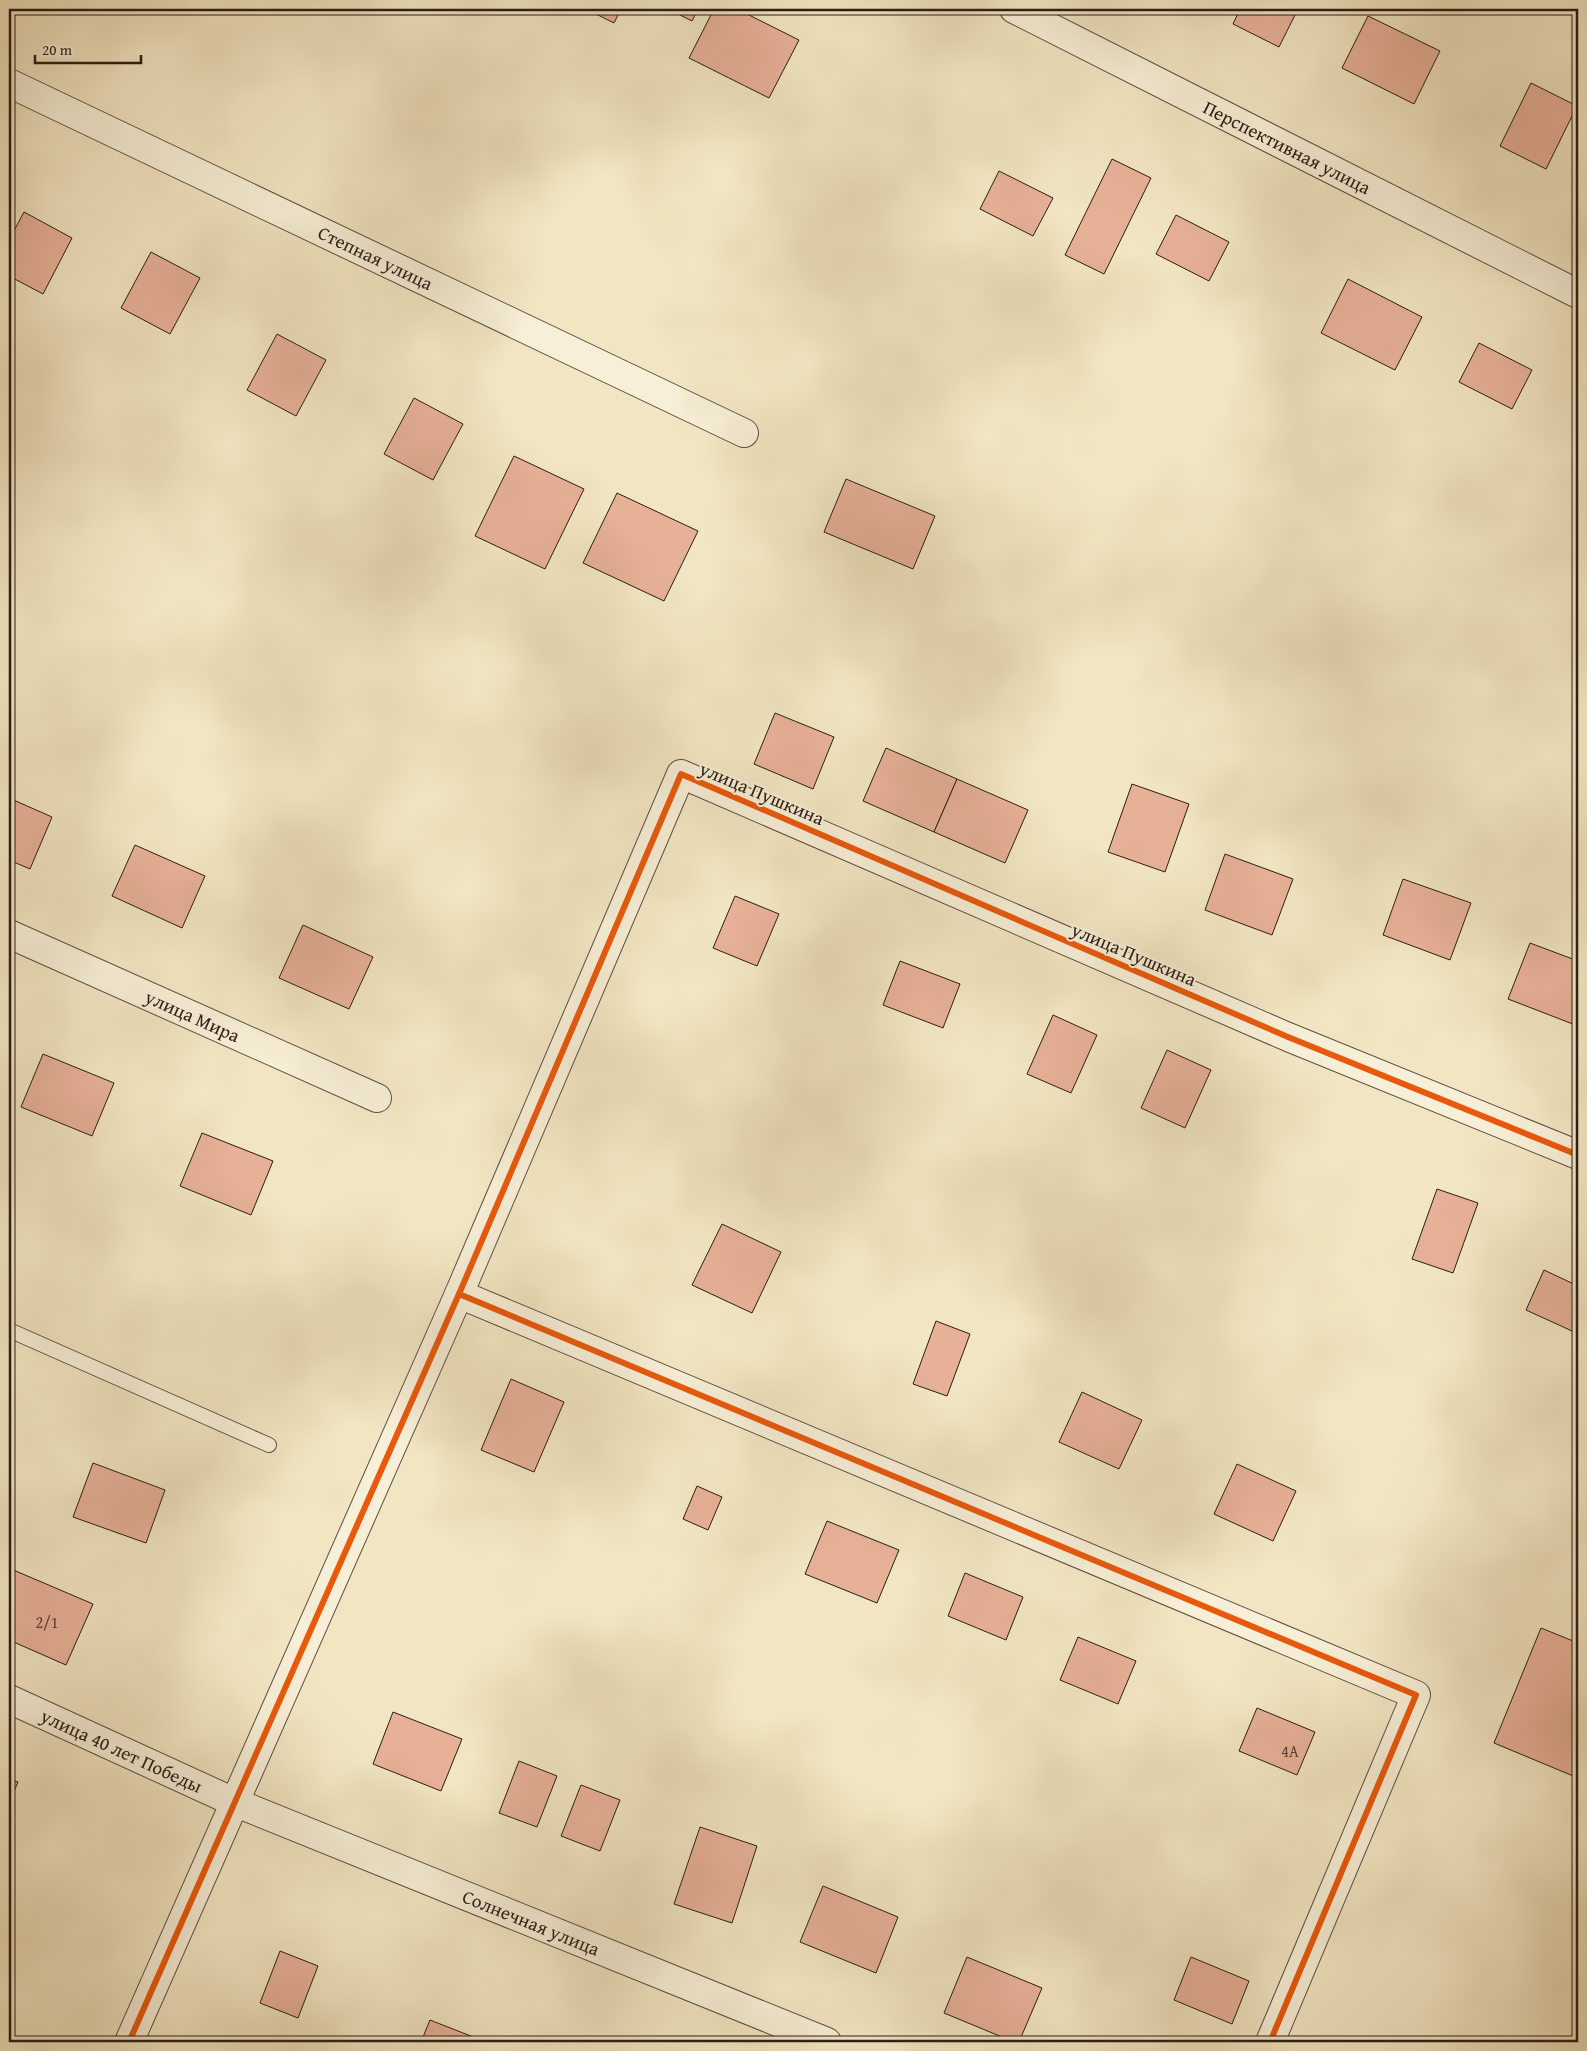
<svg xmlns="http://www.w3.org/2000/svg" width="1587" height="2051" font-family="'Gentium Book Plus',serif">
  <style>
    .building { fill: #e7b198; stroke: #2a1c16 }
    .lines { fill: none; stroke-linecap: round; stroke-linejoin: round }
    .service-casing { stroke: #5c4e41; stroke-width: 16 }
    .minor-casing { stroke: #5c4e41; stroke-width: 30 }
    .service { stroke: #f7efd7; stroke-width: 14 }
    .minor { stroke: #f7efd7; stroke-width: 28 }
    .cycleway-casing { stroke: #f7efd7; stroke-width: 9 }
    .cycleway { stroke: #e8590c; stroke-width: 6 }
    .labels { text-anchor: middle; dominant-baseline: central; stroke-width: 4; stroke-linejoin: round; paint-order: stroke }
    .number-label { font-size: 16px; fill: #594136 }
    .street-label { font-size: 19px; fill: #2a1c16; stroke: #f7efd7 }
  </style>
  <rect width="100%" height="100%" fill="#f2e6c2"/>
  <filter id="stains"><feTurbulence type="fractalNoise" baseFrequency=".004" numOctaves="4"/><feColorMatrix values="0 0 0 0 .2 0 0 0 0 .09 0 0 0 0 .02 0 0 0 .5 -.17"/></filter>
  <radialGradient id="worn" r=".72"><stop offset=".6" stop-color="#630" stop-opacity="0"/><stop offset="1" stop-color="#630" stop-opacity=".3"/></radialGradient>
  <!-- building -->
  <g class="building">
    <path d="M586 9H621L614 23Z"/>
    <path d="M668 9H698L692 21Z"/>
    <path d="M714 9H737L799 40 769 98 689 58Z"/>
    <path d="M1240 9H1298L1279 47 1233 24Z"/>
    <path d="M1368 16 1440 51 1414 104 1342 68Z"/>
    <path d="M1531 83 1577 106 1546 169 1500 146Z"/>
    <path d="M1112 159 1151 178 1104 274 1065 255Z"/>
    <path d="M999 171 1053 198 1033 236 980 209Z"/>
    <path d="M24 212 72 238 43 294 9 276V240Z"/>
    <path d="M1176 215 1229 242 1209 281 1156 254Z"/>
    <path d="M151 252 200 278 170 334 121 308Z"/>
    <path d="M1348 279 1422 317 1395 370 1321 333Z"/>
    <path d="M277 334 326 360 296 416 247 390Z"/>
    <path d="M1479 343 1532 370 1512 409 1459 382Z"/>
    <path d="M414 398 463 424 433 480 384 454Z"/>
    <path d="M514 456 584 489 545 569 475 536Z"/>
    <path d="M846 479 935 516 913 569 824 532Z"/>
    <path d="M617 493 698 531 664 601 583 563Z"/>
    <path d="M775 713 834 737 813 789 754 764Z"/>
    <path d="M886 748 957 779 934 832 863 801Z"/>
    <path d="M957 779 1028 810 1005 863 934 832Z"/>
    <path d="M1132 784 1189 804 1165 872 1108 852Z"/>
    <path d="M9 798 52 817 30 869 9 860Z"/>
    <path d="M135 845 205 876 182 928 112 896Z"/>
    <path d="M1225 854 1293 879 1272 935 1205 910Z"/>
    <path d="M1403 879 1471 903 1450 960 1383 935Z"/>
    <path d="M735 896 779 914 757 966 713 948Z"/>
    <path d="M303 925 373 957 349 1009 279 978Z"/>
    <path d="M1530 943 1578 961V1026L1508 999Z"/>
    <path d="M900 961 960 984 943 1028 883 1005Z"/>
    <path d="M1053 1015 1097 1035 1071 1093 1027 1074Z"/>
    <path d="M1167 1050 1211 1070 1185 1128 1141 1108Z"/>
    <path d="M43 1054 114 1083 92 1136 21 1107Z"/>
    <path d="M202 1133 273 1161 251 1215 180 1186Z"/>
    <path d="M1437 1189 1478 1203 1453 1273 1412 1259Z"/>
    <path d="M722 1224 781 1252 752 1313 692 1285Z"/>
    <path d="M1544 1270 1578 1286V1319L1572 1331 1526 1310Z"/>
    <path d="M936 1321 970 1334 947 1396 913 1384Z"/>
    <path d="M511 1379 564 1402 534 1472 481 1450Z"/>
    <path d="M1082 1392 1142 1420 1119 1469 1059 1442Z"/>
    <path d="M93 1463 165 1490 146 1543 73 1517Z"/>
    <path d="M1237 1464 1296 1491 1273 1541 1214 1514Z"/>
    <path d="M697 1486 722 1497 708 1530 683 1519Z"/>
    <path d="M827 1521 899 1550 877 1603 805 1574Z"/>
    <path d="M11 1569 93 1604 66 1665 9 1640V1575Z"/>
    <path d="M965 1573 1023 1597 1006 1640 948 1616Z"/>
    <path d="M1541 1628 1578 1643V1778L1494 1743Z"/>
    <path d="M1078 1637 1136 1661 1118 1704 1060 1680Z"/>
    <path d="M1257 1708 1315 1732 1297 1775 1239 1751Z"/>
    <path d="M393 1712 462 1739 441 1791 373 1764Z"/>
    <path d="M519 1761 557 1776 537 1827 499 1813Z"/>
    <path d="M9 1779 18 1782 9 1803Z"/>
    <path d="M581 1785 620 1800 600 1851 561 1836Z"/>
    <path d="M700 1827 757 1846 732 1923 674 1904Z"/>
    <path d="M823 1886 898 1917 876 1973 800 1942Z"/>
    <path d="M280 1951 318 1966 298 2018 260 2003Z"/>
    <path d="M967 1957 1042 1988 1019 2042H1014L944 2013Z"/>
    <path d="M1191 1957 1249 1981 1232 2024 1174 2000Z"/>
    <path d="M430 2020 486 2042H421Z"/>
    <path d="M584 2036 600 2042H582Z"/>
  </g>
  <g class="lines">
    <!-- service casing -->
    <g class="service-casing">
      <path id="service" d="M9 1330 269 1445"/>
    </g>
    <!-- minor casing -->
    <g class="minor-casing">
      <g id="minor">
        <path id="s1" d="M1014 9 1578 294"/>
        <path id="s2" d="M9 83 744 433"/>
        <path id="s3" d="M9 934 377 1098"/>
        <path d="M459 1294 1416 1695 1270 2042"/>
        <path id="s4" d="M9 1699 234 1802 827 2042"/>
        <path d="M129 2042 459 1294 681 774 1288 1037 1578 1155"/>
      </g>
    </g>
    <!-- service -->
    <use href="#service" class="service"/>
    <!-- minor -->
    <use href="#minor" class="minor"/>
    <!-- cycleway casing -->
    <g class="cycleway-casing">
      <g id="cycleway">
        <path d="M459 1294 1416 1695 1270 2042"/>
        <path d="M129 2042 459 1294 681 774 1288 1037 1578 1155"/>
      </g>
    </g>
    <!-- cycleway -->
    <use href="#cycleway" class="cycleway"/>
  </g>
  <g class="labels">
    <!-- number labels -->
    <g class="number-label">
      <text x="47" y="1622">2/1</text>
      <text x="1290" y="1751">4А</text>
    </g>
    <!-- street labels -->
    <g class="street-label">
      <text stroke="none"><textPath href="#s1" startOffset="306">Перспективная улица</textPath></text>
      <text stroke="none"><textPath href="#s2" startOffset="406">Степная улица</textPath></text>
      <text transform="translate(762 793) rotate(23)">улица Пушкина</text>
      <text transform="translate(1134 954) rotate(23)">улица Пушкина</text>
      <text stroke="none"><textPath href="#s3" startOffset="201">улица Мира</textPath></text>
      <text stroke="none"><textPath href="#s4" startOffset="124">улица 40 лет Победы</textPath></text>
      <text stroke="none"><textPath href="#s4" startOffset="568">Солнечная улица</textPath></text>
    </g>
  </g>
  <!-- margin -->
  <rect width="1587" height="2051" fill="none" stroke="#f2e6c2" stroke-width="30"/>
  <rect x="10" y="10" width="1567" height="2031" fill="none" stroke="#2a1c16" stroke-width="2.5"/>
  <rect x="15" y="15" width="1557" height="2021" fill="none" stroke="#2a1c16"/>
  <!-- scale -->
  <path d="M35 55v8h106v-8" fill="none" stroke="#2a1c16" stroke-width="2.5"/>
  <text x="42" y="55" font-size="15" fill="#2a1c16" stroke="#f7efd7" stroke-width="4" paint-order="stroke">20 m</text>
  <rect width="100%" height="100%" filter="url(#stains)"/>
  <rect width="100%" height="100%" fill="url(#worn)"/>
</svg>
